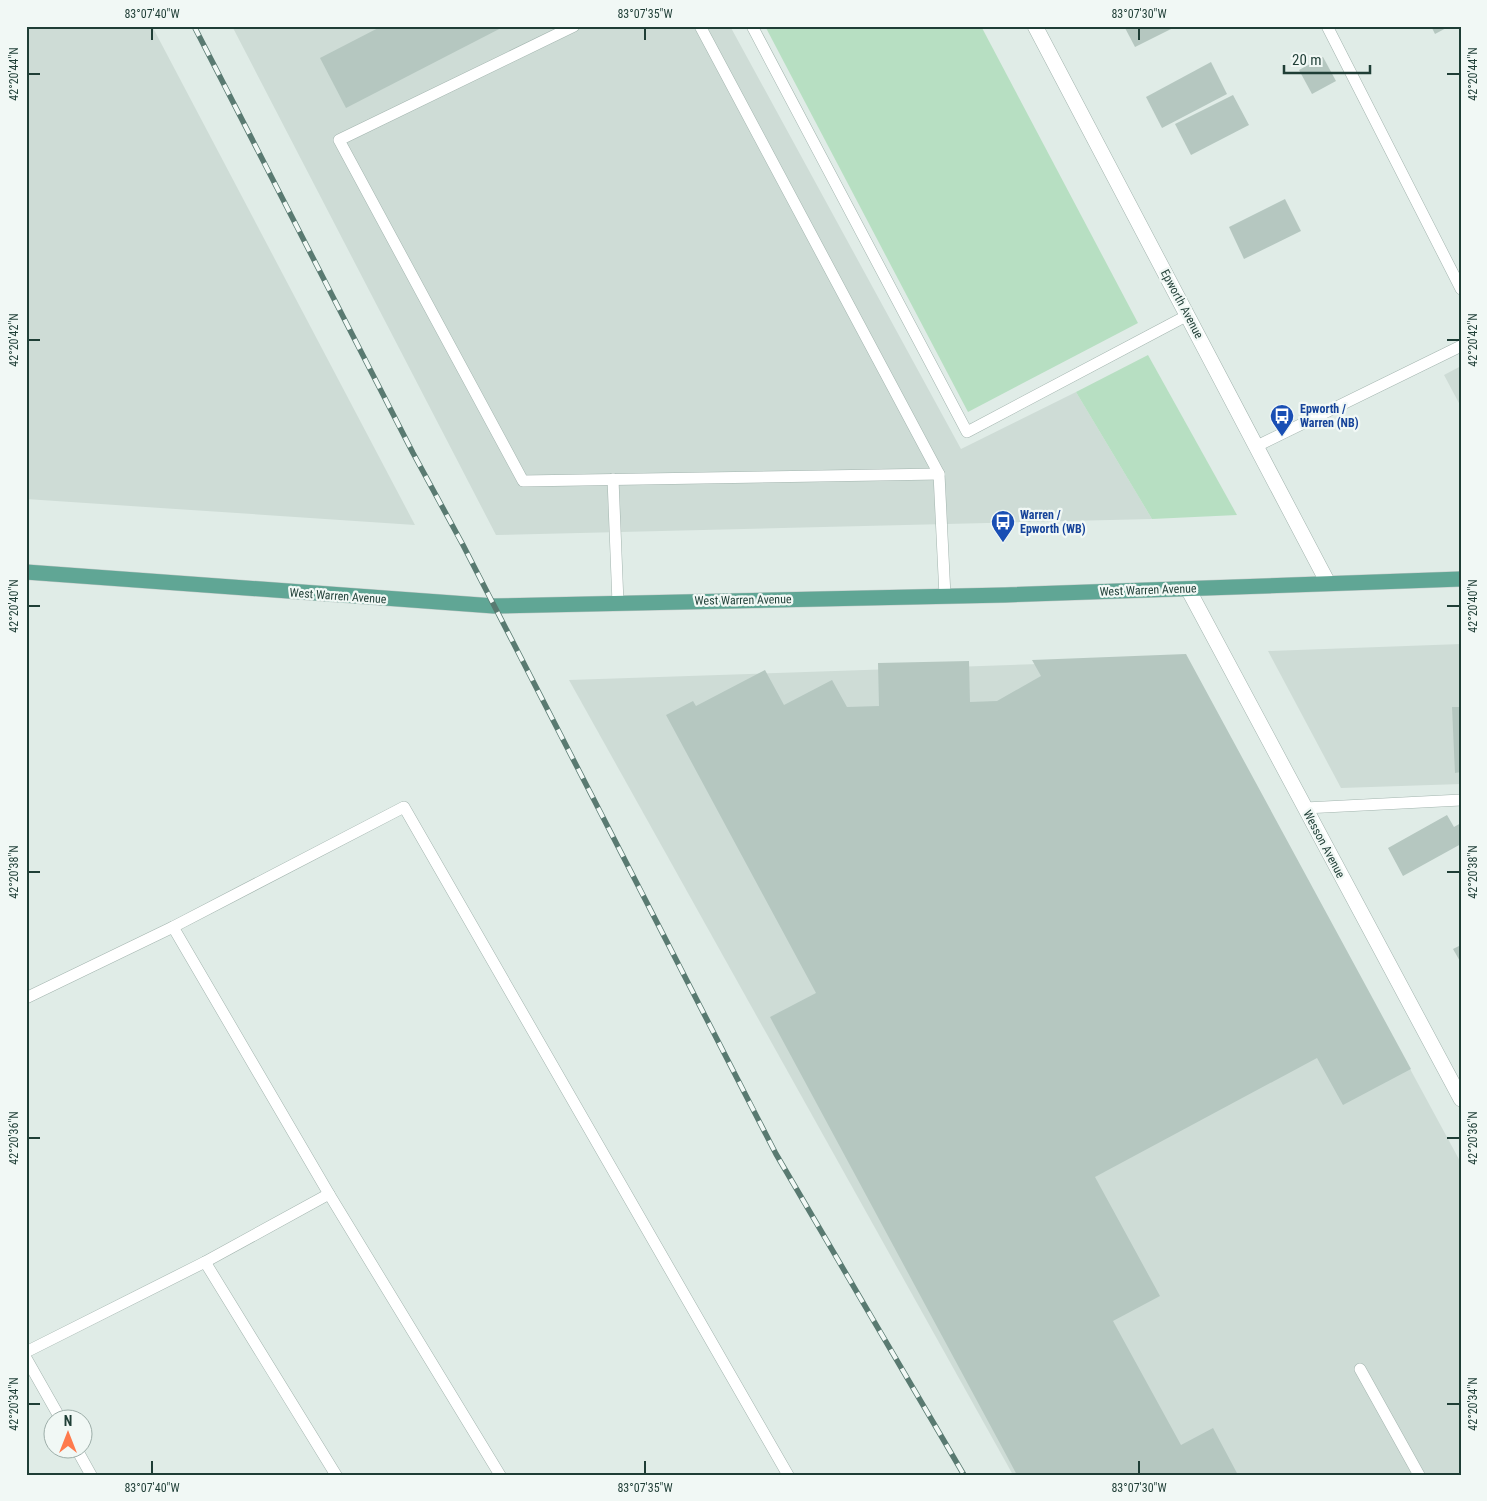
<svg xmlns="http://www.w3.org/2000/svg" width="1487" height="1501" font-family="'Roboto Condensed',sans-serif">
  <style>
    .built { fill: #cedcd6 }
    .green { fill: #b7dfc2 }
    .building { fill: #b5c7c0 }
    .lines { fill: none; stroke-linecap: round; stroke-linejoin: round }
    .service-casing { stroke: #a2b4ae; stroke-width: 12 }
    .minor-casing { stroke: #a2b4ae; stroke-width: 16 }
    .primary-casing { stroke: #c0c9c7; stroke-width: 16 }
    .service { stroke: #fff; stroke-width: 11 }
    .minor { stroke: #fff; stroke-width: 15 }
    .primary { stroke: #60a695; stroke-width: 15 }
    .rail-casing { stroke: #597a71; stroke-width: 5.5 }
    .rail { stroke: #f1f8f5; stroke-width: 4; stroke-dasharray: 11; stroke-linecap: butt }
    .ticks { fill: none; stroke: #1f3e36; stroke-width: 2 }
    .labels { text-anchor: middle; dominant-baseline: central; stroke-width: 4.5; stroke-linejoin: round; paint-order: stroke }
    .street-label { font-size: 12px; fill: #1f3e36; stroke: #f1f8f5 }
    .transit-label { font-size: 12px; font-weight: bold; fill: #164399; stroke: #f1f8f5; text-anchor: start }
    .neatline { fill: none; stroke: #1f3e36; stroke-width: 2 }
    .ticks-label { font-size: 12px; text-anchor: middle; fill: #1f3e36 }
  </style>
  <rect width="100%" height="100%" fill="#e0ece7"/>
  <!-- built -->
  <g class="built">
    <path d="M26 26H152L415 525 26 499Z"/>
    <path d="M232 26H730L961 449 1076 392 1152 519 496 535Z"/>
    <path d="M1461 366V407L1444 375Z"/>
    <path d="M1461 644V784L1341 788 1268 651Z"/>
    <path d="M1188 659 1461 1163V1475H1013L569 680Z"/>
  </g>
  <!-- green -->
  <g class="green">
    <path d="M765 26H981L1138 323 968 412Z"/>
    <path d="M1148 355 1237 515 1152 519 1076 392Z"/>
  </g>
  <!-- building -->
  <g class="building">
    <path d="M382 26H505L346 108 320 58Z"/>
    <path d="M1124 26H1177L1135 47Z"/>
    <path d="M1431 26H1450L1435 34Z"/>
    <path d="M1323 57 1336 81 1312 94 1299 70Z"/>
    <path d="M1211 62 1227 94 1162 128 1146 97Z"/>
    <path d="M1233 95 1249 125 1191 155 1175 124Z"/>
    <path d="M1285 199 1301 231 1244 259 1229 227Z"/>
    <path d="M1186 654 1411 1069 1343 1105 1317 1058 1095 1177 1160 1296 1113 1321 1181 1445 1213 1428 1238 1475H1017L770 1017 816 993 666 715 693 701 696 706 765 670 784 705 832 680 847 707 879 706 878 663 969 661 970 702 997 701 1041 676 1032 660Z"/>
    <path d="M1452 707H1461V772L1455 773Z"/>
    <path d="M1447 815 1454 827 1461 823V844L1403 876 1388 848Z"/>
    <path d="M1461 945V963L1453 949Z"/>
  </g>
  <g class="lines">
    <!-- service casing -->
    <g class="service-casing">
      <g id="service">
        <path d="M574 26 339 140 523 481 939 474"/>
        <path d="M700 26 939 474 945 596"/>
        <path d="M752 26 967 432 1188 315"/>
        <path d="M1327 26 1461 289"/>
        <path d="M1257 446 1461 346"/>
        <path d="M613 479 618 603"/>
        <path d="M1305 808 1461 800"/>
        <path d="M173 927 329 1194"/>
        <path d="M26 998 173 927 404 807 788 1475"/>
        <path d="M205 1262 329 1194 500 1475"/>
        <path d="M26 1352 205 1262 336 1475"/>
        <path d="M26 1358 60 1418"/>
        <path d="M1360 1369 1419 1475"/>
        <path d="M76 1448 91 1475"/>
      </g>
    </g>
    <!-- minor casing -->
    <g class="minor-casing">
      <g id="minor">
        <path d="M1035 26 1328 583"/>
        <path d="M1188 589 1461 1099"/>
      </g>
    </g>
    <!-- primary casing -->
    <g class="primary-casing">
      <path id="primary" d="M26 572 494 606 1005 595 1461 579"/>
    </g>
    <!-- service -->
    <use href="#service" class="service"/>
    <!-- minor -->
    <use href="#minor" class="minor"/>
    <!-- primary -->
    <use href="#primary" class="primary"/>
    <!-- rail casing -->
    <g class="rail-casing">
      <path id="rail" d="M194 26 413 453 463 545 776 1154 964 1475"/>
    </g>
    <!-- rail -->
    <use href="#rail" class="rail"/>
  </g>
  <!-- ticks -->
  <path class="ticks" d="M152 28V40M645 28V40M1139 28V40M28 74H40M1447 74H1460M28 340H40M1447 340H1460M28 606H40M1447 606H1460M28 872H40M1447 872H1460M28 1138H40M1447 1138H1460M28 1404H40M1447 1404H1460M152 1461V1474M645 1461V1474M1139 1461V1474"/>
  <!-- icons -->
  <defs>
    <g id="bus-pin" transform="scale(1.25)"><path d="M0 17L-7.5 6A9.5 9.5 0 1 1 7.5 6Z" fill="#1a4fb4" stroke="#f1f8f5"/><path d="M-5-6H5V4H4V6H2V4H-2V6H-4V4H-5ZM-3.5-4V0h7V-4ZM-3.5 1.2v1.5H-2V1.2ZM2 1.2v1.5H3.5V1.2Z" fill="#fff"/></g>
  </defs>
  <g fill-rule="evenodd">
    <use href="#bus-pin" x="1282" y="416"/>
    <use href="#bus-pin" x="1003" y="522"/>
  </g>
  <g class="labels">
    <!-- street labels -->
    <g class="street-label">
      <text transform="translate(1182 304) rotate(62)">Epworth Avenue</text>
      <text transform="translate(1148 590) rotate(-2)">West Warren Avenue</text>
      <text transform="translate(338 596) rotate(4)">West Warren Avenue</text>
      <text transform="translate(743 600) rotate(-1)">West Warren Avenue</text>
      <text transform="translate(1324 844) rotate(62)">Wesson Avenue</text>
    </g>
    <!-- transit labels -->
    <g class="transit-label">
      <text x="1300" y="409">Epworth /<tspan x="1300" dy="14">Warren (NB)</tspan></text>
      <text x="1020" y="515">Warren /<tspan x="1020" dy="14">Epworth (WB)</tspan></text>
    </g>
  </g>
  <!-- border -->
  <rect width="1487" height="1501" fill="none" stroke="#f1f8f5" stroke-width="55"/>
  <!-- north arrow -->
  <g transform="translate(68 1434)"><circle r="24" fill="#f1f8f5" stroke="#9daea9"/>
  <path d="M0-4L9 19L0 12L-9 19Z" fill="#fe7a4c"/>
  <text y="-8" font-size="14" font-weight="bold" text-anchor="middle" fill="#1f3e36">N</text>
  </g>
  <!-- scale -->
  <path d="M1284 65v8h86v-8" fill="none" stroke="#1f3e36" stroke-width="2.5"/>
  <text x="1292" y="65" font-size="15" fill="#1f3e36" stroke="#f1f8f5" stroke-width="4" paint-order="stroke">20 m</text>
  <rect x="28" y="28" width="1432" height="1446" class="neatline"/>
  <g class="ticks-label">
    <text x="152" y="18">83°07'40"W</text>
    <text x="645" y="18">83°07'35"W</text>
    <text x="1139" y="18">83°07'30"W</text>
    <text transform="translate(14 74) rotate(-90)" y="4">42°20'44"N</text>
    <text transform="translate(1473 74) rotate(-90)" y="4">42°20'44"N</text>
    <text transform="translate(14 340) rotate(-90)" y="4">42°20'42"N</text>
    <text transform="translate(1473 340) rotate(-90)" y="4">42°20'42"N</text>
    <text transform="translate(14 606) rotate(-90)" y="4">42°20'40"N</text>
    <text transform="translate(1473 606) rotate(-90)" y="4">42°20'40"N</text>
    <text transform="translate(14 872) rotate(-90)" y="4">42°20'38"N</text>
    <text transform="translate(1473 872) rotate(-90)" y="4">42°20'38"N</text>
    <text transform="translate(14 1138) rotate(-90)" y="4">42°20'36"N</text>
    <text transform="translate(1473 1138) rotate(-90)" y="4">42°20'36"N</text>
    <text transform="translate(14 1404) rotate(-90)" y="4">42°20'34"N</text>
    <text transform="translate(1473 1404) rotate(-90)" y="4">42°20'34"N</text>
    <text x="152" y="1492">83°07'40"W</text>
    <text x="645" y="1492">83°07'35"W</text>
    <text x="1139" y="1492">83°07'30"W</text>
  </g>
</svg>
